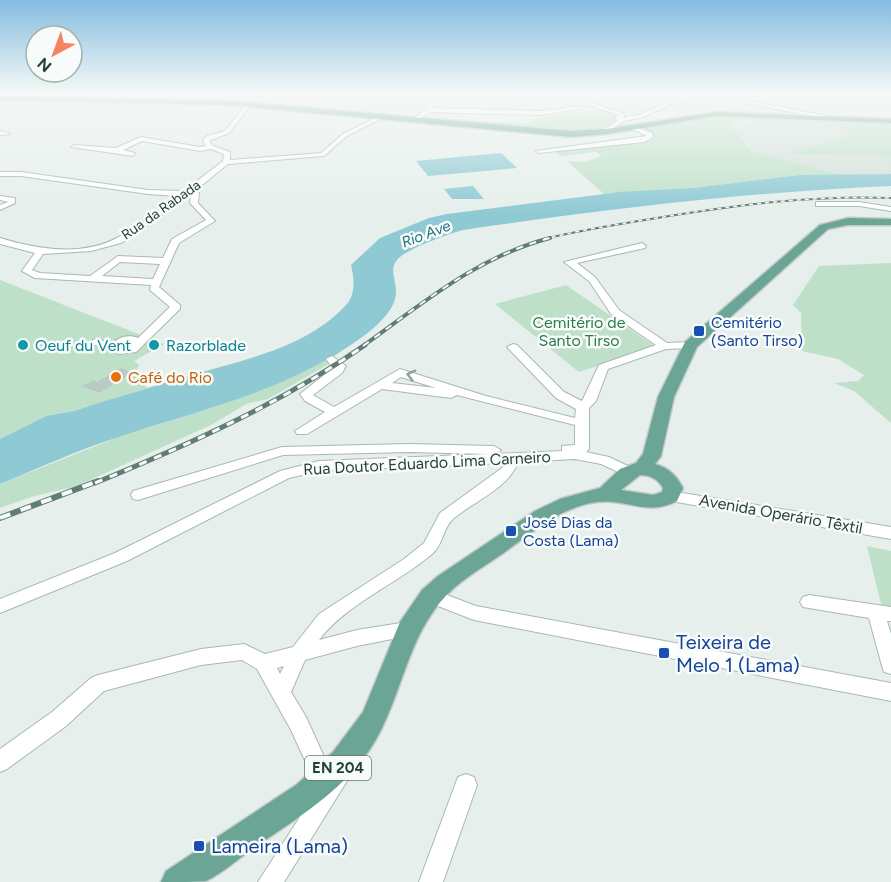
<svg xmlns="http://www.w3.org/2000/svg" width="891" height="882" font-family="Figtree,sans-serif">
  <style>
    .built { fill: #d4dfda }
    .green { fill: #bfe0c8 }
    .water { fill: #8ec9d4 }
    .building { fill: #bbcac4; stroke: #b8c9c2; stroke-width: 1.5 }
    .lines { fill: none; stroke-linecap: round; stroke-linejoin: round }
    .minor-casing { stroke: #a8b8b2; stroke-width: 2 }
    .major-casing { stroke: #c2cac8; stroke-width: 3 }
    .minor { fill: #fff; fill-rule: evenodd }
    .major { fill: #6aa596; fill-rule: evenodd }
    .rail-far3-casing { stroke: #5f7d75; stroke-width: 2 }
    .rail-far2-casing { stroke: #5f7d75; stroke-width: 4 }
    .rail-far1-casing { stroke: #5f7d75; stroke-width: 5 }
    .rail-casing { stroke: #5f7d75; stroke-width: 6 }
    .rail-far3 { stroke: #f7fbf9; stroke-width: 1.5; stroke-dasharray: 4; stroke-linecap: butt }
    .rail-far2 { stroke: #f7fbf9; stroke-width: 2; stroke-dasharray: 7; stroke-linecap: butt }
    .rail-far1 { stroke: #f7fbf9; stroke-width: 3; stroke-dasharray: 8; stroke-linecap: butt }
    .rail { stroke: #f7fbf9; stroke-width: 4; stroke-dasharray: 11; stroke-linecap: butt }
    .oneway { stroke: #92a09c }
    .transit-dot { fill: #1a4fb4; stroke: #f7fbf9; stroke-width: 2 }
    .culture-dot { fill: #0f9aa8; stroke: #f7fbf9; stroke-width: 2 }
    .food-dot { fill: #e8710a; stroke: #f7fbf9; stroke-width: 2 }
    .labels { text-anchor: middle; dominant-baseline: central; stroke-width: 5; stroke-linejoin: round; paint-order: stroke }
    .far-street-label { font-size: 14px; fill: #24423a; stroke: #f7fbf9 }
    .far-water-label { font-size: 15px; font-style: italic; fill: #1c6f80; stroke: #f7fbf9 }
    .shield { fill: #f7fbf9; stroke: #637a73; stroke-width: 1.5 }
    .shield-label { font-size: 15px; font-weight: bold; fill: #24423a }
    .park-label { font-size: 16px; fill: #2d7a4b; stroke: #f7fbf9 }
    .transit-label { font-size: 16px; fill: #164399; stroke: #f7fbf9; text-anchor: start }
    .culture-label { font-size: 16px; fill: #0d838f; stroke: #f7fbf9; text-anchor: start }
    .food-label { font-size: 16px; fill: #c56008; stroke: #f7fbf9; text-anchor: start }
    .street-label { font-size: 16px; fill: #24423a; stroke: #f7fbf9 }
    .near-transit-label { font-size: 20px; fill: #164399; stroke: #f7fbf9; text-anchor: start }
  </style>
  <rect width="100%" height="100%" fill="#e6efeb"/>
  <!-- built -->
  <path class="built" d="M770 116 891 121V174L850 177 753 152 747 142 736 133 732 124Z"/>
  <!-- green -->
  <g class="green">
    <path d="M599 109 615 115 617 121 595 132 494 127 497 122 530 123 531 119Z"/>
    <path d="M697 116H770L735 122 732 124 733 128 753 152 850 177 800 175 693 188 604 194 567 161 585 162 602 156 596 152 561 156 553 150 649 140 651 138 639 129Z"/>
    <path d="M833 119 891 122V157L872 155 789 154 850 135Z"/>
    <path d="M891 263V423L854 391 834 383 858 381 864 375 838 359 802 351 801 313 793 305 819 266Z"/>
    <path d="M0 280 164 344 134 361 139 365 135 373 147 388 74 411 46 416 0 439Z"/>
    <path d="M566 285 656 347 579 372 495 304Z"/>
    <path d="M343 350 333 357 329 364 268 399 246 404 213 424 77 486 31 497 0 508V484L116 438 211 408 272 385 310 369Z"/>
    <path d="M867 546 891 551V610L882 608Z"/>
  </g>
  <!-- water -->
  <g class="water">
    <path d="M501 153 517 168 428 176 416 161Z"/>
    <path d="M891 174V186C747 192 605 209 463 230 448 234 406 249 397 260 389 269 396 280 396 291 397 315 362 338 343 350 276 393 194 412 119 437 78 450 39 468 0 484V439L46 416 74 411C113 398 152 387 192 375 246 359 307 348 347 304 356 293 354 278 351 265L380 238 429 218 447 214 620 192 693 188 800 175Z"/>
    <path d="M473 186 484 199H452L444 189Z"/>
  </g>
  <!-- building -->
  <path class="building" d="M121 369 131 373 99 392 84 386 93 381 97 383Z"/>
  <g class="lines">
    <!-- minor casing -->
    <g class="minor-casing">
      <g id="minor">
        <path d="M120 91H126L112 101H108V99Z"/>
        <path d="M206 91C217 91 226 95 233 103L228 104 222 98Z"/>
        <path d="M461 91H469L434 103 433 108 542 111 581 106 584 108 542 115 431 112 416 121 411 120 427 109 429 101Z"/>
        <path d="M562 91H568L571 96 625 114 623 118 639 115 680 96 725 93V91H731V96L735 98 836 118 833 120 734 101 725 96 681 100 643 117 624 121 604 134 602 131 618 120 615 118 618 115 567 98Z"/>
        <path d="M246 104 251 105 229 133 209 141 213 146 230 152V160L321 153 343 134 379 116 384 117 347 136 324 156 228 164 196 190 199 193 198 203 215 221 179 243 159 287 180 305V309L136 352 119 354 93 344V340L97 339 112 344C119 337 128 334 138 338L170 307 150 290 151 285 35 278 22 271 35 253 0 244V238C36 249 82 257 117 238 138 227 159 210 178 196L148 194 21 176H0V172H21L148 190 184 191 223 161 224 154 211 149 200 151 142 141 123 150 135 153 133 156 71 147 74 145 116 148 141 137 200 147 206 146 203 140 207 136 225 131ZM191 195 190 203 206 220 172 239 163 258 118 256 90 276 40 273 32 270 43 254 91 251 121 243ZM120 262 160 264 153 279 102 276ZM131 343H133L127 347H122Z"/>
        <path d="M632 125 652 133 653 137 644 142 539 153 536 151 647 136 630 128Z"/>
        <path d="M0 131 9 133 10 134 0 135Z"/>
        <path d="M0 196 15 198V203L0 210V205L8 202 0 200Z"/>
        <path d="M816 202H859L891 207V211L859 206H816Z"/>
        <path d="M642 243 646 246 645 248 577 263 595 277 619 310 667 343 690 342 696 345 690 348 666 349 608 369 596 401 589 408V449L586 452 609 457 634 469 636 472 629 477 601 464 575 459 518 462C509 488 474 501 453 519 443 528 443 545 432 554 397 584 346 604 319 640L357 630 407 622 413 624 416 629 413 634 407 636 357 646 305 660 291 692 306 717 331 772 336 770 344 773 347 781 284 882H258L318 789 291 730 257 669 242 660 201 665 104 691 66 726 7 769 0 772V749L52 712 91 678 98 675 201 649 244 644 265 654 293 647 319 614 404 559 424 543 440 513 502 468 504 463 319 471 289 478 127 561 0 613V599L115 553 280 471 319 461 488 454 409 452 283 455 138 500 133 499 131 495 133 491 282 447 409 444 494 446 501 450 496 454 562 451V446L575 445V425L457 395 451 398 382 389 307 434H297L295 431 325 412 305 401 300 394 333 368 326 359 332 356 346 366 342 373 313 395 334 407 400 369 486 396 575 418 576 409 556 398 507 347 513 344 517 345 564 392 582 401 599 365 656 345 611 314 589 281 564 262ZM401 377 436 388 392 383ZM284 666 280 674 277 668Z"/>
        <path d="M670 491 891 527V539L665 500 663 496 665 492Z"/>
        <path d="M431 589 476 606 891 683V701L474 620 425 601 422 596 425 591Z"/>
        <path d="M809 595 891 607V621H887L891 634V674L884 672 882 666 869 618 803 607 800 602 803 597Z"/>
        <path d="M466 774 474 777 477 785 443 882H419L458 777Z"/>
      </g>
    </g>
    <!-- major casing -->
    <g class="major-casing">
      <g id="major">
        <path d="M0 96 230 101 571 131 607 129 716 112 891 119V123L716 116 607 134 571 137 230 105 0 100Z"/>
        <path d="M848 218 891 219V225H848L828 229 697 347 674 397 661 456 655 464C669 468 676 475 683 488L677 501C647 517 627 498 597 502 562 506 530 534 502 554 486 565 469 575 454 588 411 626 405 683 380 732 353 785 302 815 255 847 239 858 223 873 206 881 195 882 174 882 161 882L166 871 296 785 333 752 363 712 400 622 422 590 438 576 535 511 560 499 600 488 620 469 636 463 643 454 658 397 685 342 820 225ZM640 475C650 475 658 479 663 488L662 492 653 495 621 490Z"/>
      </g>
    </g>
    <!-- minor -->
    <use href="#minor" class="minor"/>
    <!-- major -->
    <use href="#major" class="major"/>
    <!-- rail-far3 casing -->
    <g class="rail-far3-casing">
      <path id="rail-far3" d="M544 239C581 230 619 224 657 218 735 205 812 195 891 198"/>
    </g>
    <!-- rail-far2 casing -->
    <g class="rail-far2-casing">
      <path id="rail-far2" d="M363 346C423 303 477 257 550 238"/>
    </g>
    <!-- rail-far1 casing -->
    <g class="rail-far1-casing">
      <path id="rail-far1" d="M95 483C188 445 282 403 365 345"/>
    </g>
    <!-- rail casing -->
    <g class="rail-casing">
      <path id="rail" d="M0 518 98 481"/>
    </g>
    <!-- rail-far3 -->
    <use href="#rail-far3" class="rail-far3"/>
    <!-- rail-far2 -->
    <use href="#rail-far2" class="rail-far2"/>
    <!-- rail-far1 -->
    <use href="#rail-far1" class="rail-far1"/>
    <!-- rail -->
    <use href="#rail" class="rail"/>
  </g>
  <!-- one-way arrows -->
  <defs><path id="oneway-chevron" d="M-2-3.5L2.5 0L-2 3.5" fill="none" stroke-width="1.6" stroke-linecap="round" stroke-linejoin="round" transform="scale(1.5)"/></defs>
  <use class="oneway" href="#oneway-chevron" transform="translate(411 375) rotate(-166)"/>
  <!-- sky -->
  <linearGradient id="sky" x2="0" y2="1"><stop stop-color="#84bce0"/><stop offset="0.43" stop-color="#f4f8f6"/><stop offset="1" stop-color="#f4f8f6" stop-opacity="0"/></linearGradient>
  <rect width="891" height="214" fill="url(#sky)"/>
  <!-- markers -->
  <g class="transit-dot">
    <rect x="693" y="325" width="12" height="12" rx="3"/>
    <rect x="505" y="525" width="12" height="12" rx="3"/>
    <rect x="658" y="647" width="12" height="12" rx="3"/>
    <rect x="193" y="840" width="12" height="12" rx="3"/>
  </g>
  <g class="culture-dot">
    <circle cx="23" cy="345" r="6"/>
    <circle cx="154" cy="345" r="6"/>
  </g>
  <circle class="food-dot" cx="116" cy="377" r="6"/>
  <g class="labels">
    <!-- far-street labels -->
    <g class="far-street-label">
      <text transform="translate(161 210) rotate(-35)">Rua da Rabada</text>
    </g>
    <!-- far-water labels -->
    <g class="far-water-label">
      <text transform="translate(426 234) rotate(-21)">Rio Ave</text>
    </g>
    <!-- shield labels -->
    <rect class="shield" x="305" y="756" width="66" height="24" rx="4.5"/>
    <g class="shield-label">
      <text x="338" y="768">EN 204</text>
    </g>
    <!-- park labels -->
    <g class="park-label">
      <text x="579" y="322">Cemitério de<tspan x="579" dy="18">Santo Tirso</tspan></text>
    </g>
    <!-- transit labels -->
    <g class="transit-label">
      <text x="711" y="322">Cemitério<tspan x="711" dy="18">(Santo Tirso)</tspan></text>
      <text x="523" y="522">José Dias da<tspan x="523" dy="18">Costa (Lama)</tspan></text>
    </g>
    <!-- culture labels -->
    <g class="culture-label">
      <text x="35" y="345">Oeuf du Vent</text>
      <text x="166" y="345">Razorblade</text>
    </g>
    <!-- food labels -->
    <g class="food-label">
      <text x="128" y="377">Café do Rio</text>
    </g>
    <!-- street labels -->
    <g class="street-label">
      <text transform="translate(427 463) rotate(-3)">Rua Doutor Eduardo Lima Carneiro</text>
      <text transform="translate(781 514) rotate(10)">Avenida Operário Têxtil</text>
    </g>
    <!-- near-transit labels -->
    <g class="near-transit-label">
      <text x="676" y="642">Teixeira de<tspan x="676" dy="23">Melo 1 (Lama)</tspan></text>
      <text x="211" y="846">Lameira (Lama)</text>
    </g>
  </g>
  <!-- north arrow -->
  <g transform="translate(54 54) rotate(221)"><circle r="28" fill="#f7fbf9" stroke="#a3b1ad" stroke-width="1.5"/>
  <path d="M0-4.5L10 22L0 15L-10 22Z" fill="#f4845f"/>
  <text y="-9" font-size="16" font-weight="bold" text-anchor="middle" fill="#24423a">N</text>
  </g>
</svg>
